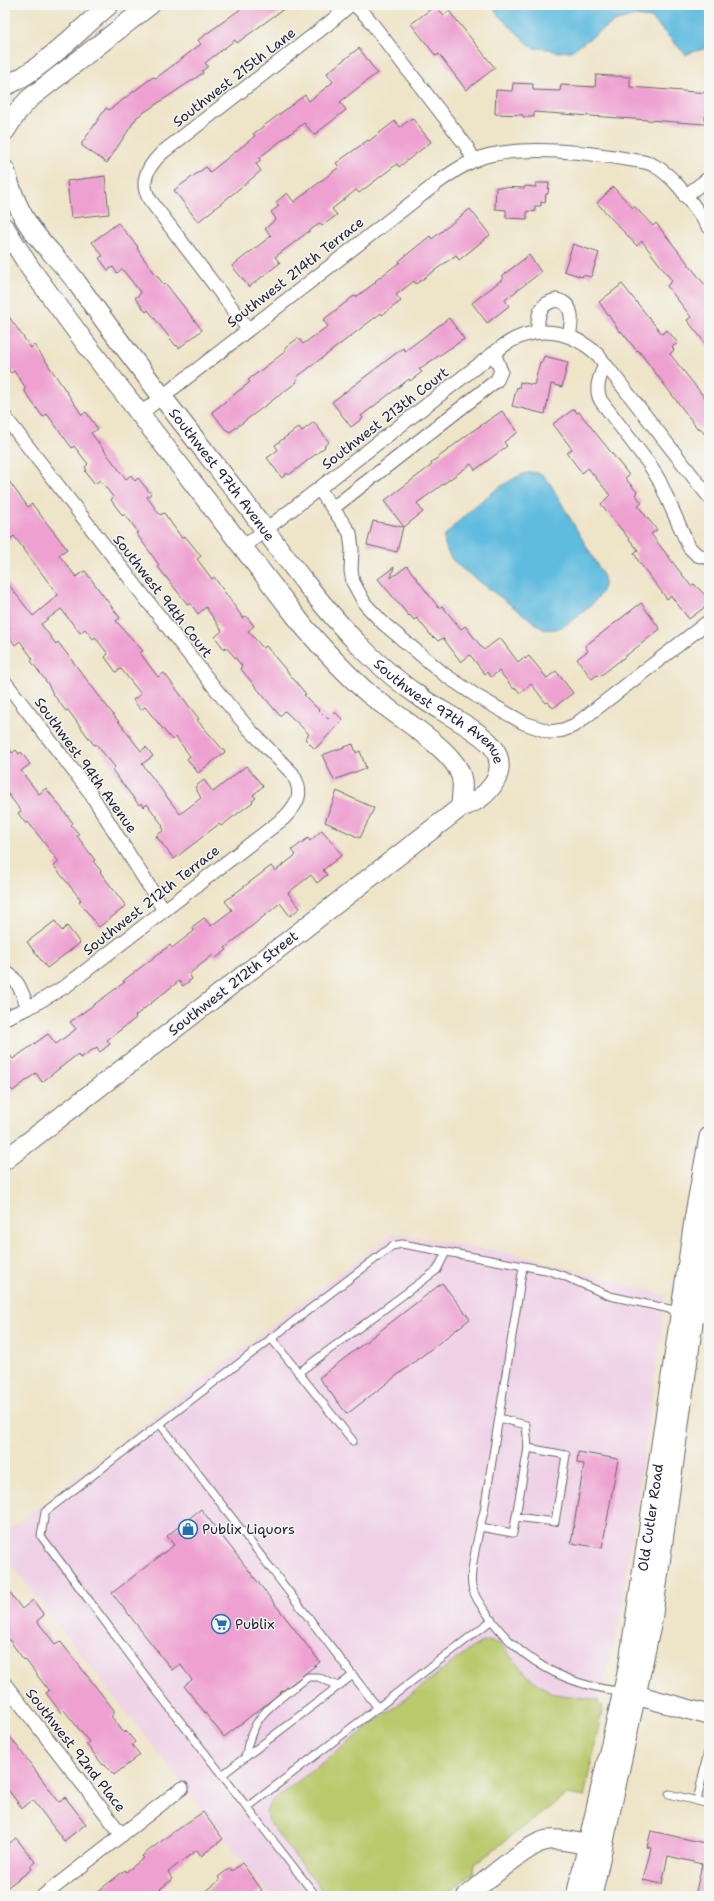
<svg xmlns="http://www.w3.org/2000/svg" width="714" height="1901" font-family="'Shantell Sans',sans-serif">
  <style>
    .built { fill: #efd0e7 }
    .green { fill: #bac96c; stroke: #6e7654 }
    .water { fill: #61bcdf; stroke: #426f8d }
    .building { fill: #eea1d1 }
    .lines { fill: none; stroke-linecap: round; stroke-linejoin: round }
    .lane-casing { stroke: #69666c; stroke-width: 9 }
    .street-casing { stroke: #69666c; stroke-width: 15 }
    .secondary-casing { stroke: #69666c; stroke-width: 21 }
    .lane { stroke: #fff; stroke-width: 7 }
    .street { stroke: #fff; stroke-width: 13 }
    .secondary { stroke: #fff; stroke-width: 19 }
    .labels { text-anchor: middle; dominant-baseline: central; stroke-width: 3; stroke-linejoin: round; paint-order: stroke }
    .street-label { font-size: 14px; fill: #22223b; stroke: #f6f6f2 }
    .poi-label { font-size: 14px; fill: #22223b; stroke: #f6f6f2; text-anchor: start }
  </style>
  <rect width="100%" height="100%" fill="#f6f6f2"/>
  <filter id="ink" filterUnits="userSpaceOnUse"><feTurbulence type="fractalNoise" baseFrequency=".025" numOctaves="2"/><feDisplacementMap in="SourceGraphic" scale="8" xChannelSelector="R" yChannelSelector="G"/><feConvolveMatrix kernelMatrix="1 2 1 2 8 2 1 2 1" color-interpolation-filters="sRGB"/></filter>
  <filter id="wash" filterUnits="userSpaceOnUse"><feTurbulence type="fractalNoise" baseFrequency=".012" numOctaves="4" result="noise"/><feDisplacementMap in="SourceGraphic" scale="16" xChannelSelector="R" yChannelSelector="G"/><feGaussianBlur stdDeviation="0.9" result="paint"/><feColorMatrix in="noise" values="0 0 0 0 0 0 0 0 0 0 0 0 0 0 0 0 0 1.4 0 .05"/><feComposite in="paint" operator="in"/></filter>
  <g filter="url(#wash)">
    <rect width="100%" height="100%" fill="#eee4c8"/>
    <!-- built -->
    <path class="built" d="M392 1233 514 1254 665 1295 662 1328 619 1623 599 1700 555 1694 541 1686 528 1676 500 1644 494 1641 480 1643 271 1802 267 1806 270 1824 326 1896H270L5 1557V1533Z"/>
    <!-- green -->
    <path class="green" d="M488 1641 500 1644 528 1676 541 1686 554 1694 599 1700 598 1704 603 1706 584 1797 567 1794 475 1864 474 1873 444 1896H326L270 1824C265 1817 265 1810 271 1802L470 1649 480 1643Z"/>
    <!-- water -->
    <g class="water">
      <path d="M492 5H709V47C701 51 693 50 686 55L651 18 636 16 614 22 571 51 556 52 549 49 533 48 497 14Z"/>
      <path d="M531 472 542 474 551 485 604 577C604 579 605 583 604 586 601 599 574 622 561 627 555 630 549 630 543 629L456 564C448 555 445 549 444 537 459 518 507 476 531 472Z"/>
    </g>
    <g id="blocks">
      <!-- building -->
      <g class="building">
        <path d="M246 5H289L237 43 235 40 205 63 208 66 202 71 203 73 137 117 107 163 82 146V143L106 108 109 110 153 77 156 78 201 44 198 40Z"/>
        <path d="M435 6 444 15 449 11 495 68 466 90 439 54 436 56 411 24Z"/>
        <path d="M359 48 377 73 340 102 346 110 314 135 304 123 260 157V161L256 164 261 171 198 222 174 190 206 167 210 172 255 136 253 134 305 95 309 101 333 82 327 73Z"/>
        <path d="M596 75 630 77V87L709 93V116H705V124L534 112V117H523V115L495 114 496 90 512 91 513 83 533 84V90L560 91 561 85 595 87Z"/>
        <path d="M412 118 431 142 399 167 397 164 359 193 356 190 332 209 337 215 322 226 320 223 275 257 280 263 249 287 232 266 271 236 265 229 276 219 271 212 279 206 276 202 287 193 294 202 339 167 336 163 368 140 369 141 395 121 400 127Z"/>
        <path d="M105 176 109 214 71 218 67 181Z"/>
        <path d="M536 183H549L548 194H546L545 203 541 202V206H535V212L527 211V219L506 218V210L495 209 496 187 525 188V186L536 187Z"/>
        <path d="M613 187 633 208 634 206 653 226 656 223 709 290V348L687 320 691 317 667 286 672 281 642 241 637 246 597 203Z"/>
        <path d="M470 209 490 235 459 260 456 255 416 284 414 281 396 295 401 301 382 315 381 313 297 377 298 379 296 381 297 382 230 432 225 429 212 412 250 382 248 380 286 351 284 349 298 338 303 344 328 326 323 320 354 296 356 297 376 282 375 281 400 262 399 261 430 236 432 239Z"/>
        <path d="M118 223 138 247 137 248 141 255 164 285 166 284 202 330 179 348 177 345 176 346 148 310 146 312 135 298 141 293 122 269 117 273 113 267 108 270 99 258 103 256 92 242Z"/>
        <path d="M573 244 599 253 591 277 583 275 582 277 564 271Z"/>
        <path d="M529 255 541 272 505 300 509 306 487 323 472 303 504 278 502 276Z"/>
        <path d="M622 284 662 334 667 330 678 343 672 347 674 350 670 354 709 403V440L700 428 698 429 638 350 637 351 621 331 620 332 599 302Z"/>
        <path d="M5 311 31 348 34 345 45 360 82 415 86 412 98 429 91 433 126 479 131 475 135 481 138 478 151 494 147 497 160 515 164 513 182 538 185 536 201 556 197 559 212 579 214 577 243 618 246 616 254 626 248 631 263 648 266 646 306 694 304 695 328 719 335 712 343 720 315 749 305 739 309 734 285 711 280 716 240 668 242 666 226 647 224 649 215 637 222 631 206 607 198 614 190 603 188 605 158 567 159 565 136 533 138 532 125 514 123 516 111 500 113 497 100 480 95 484 85 471 87 470 85 467 88 464 74 446 72 448 47 414 43 417 29 398 24 390 26 388 14 371 11 373 5 365Z"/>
        <path d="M449 318 464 339 419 369 422 372 410 381 409 379 361 416 363 418 351 427 332 402 403 348 405 351Z"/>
        <path d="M544 356 568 362 562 387 551 384 545 414 512 406 517 387 519 388 520 382 534 385 540 362H542Z"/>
        <path d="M574 409 577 413 579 412 629 475 625 478 637 492 635 494 642 503 638 506 657 530 651 534 691 586 694 584 709 599V604L689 619 671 596 667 599 639 562 634 553 638 550 601 504 610 495 588 468 582 473 567 453 572 449 553 424Z"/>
        <path d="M502 411 518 432 504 442 507 446 475 470 471 464 417 503 423 512 404 527 384 501 432 465 431 463 471 432Z"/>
        <path d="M314 422 329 442 324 446 325 447 289 475 287 473 282 478 267 458 278 450 275 445 299 427 302 431Z"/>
        <path d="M5 476 28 507 32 504 67 549 59 555 76 577 85 571 120 618 116 621 143 651 140 653 158 677 164 673 199 719 197 720 225 752 198 773 187 759 190 756 176 737 172 740 145 707 141 710 133 700 141 694 121 669 116 672 105 657 108 654 95 637 93 639 85 629 80 633 61 609 41 624 56 644 58 642 141 751 146 747 153 756 142 764 180 814 201 798 195 787 204 780 213 792 246 766 263 786 253 795 256 798 252 801 253 802 221 826 219 824 174 859 156 836 164 830 162 827 163 826 147 804 144 807 141 803 139 805 112 770 115 767 96 744 94 745 68 710 66 711 53 694 48 684 31 661 33 659 20 641 15 645 6 632 10 629 5 622V580L33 616 58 595 14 536 5 543Z"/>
        <path d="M373 521 403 527 397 552 367 545Z"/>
        <path d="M407 566 439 608 442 606 461 629 465 626 484 650 500 638 518 662 524 657 525 659 529 656 547 678 556 671 573 693 553 708 548 702 546 703 531 684 520 693 516 688 514 689 499 671 491 677 487 672 485 674 470 655 461 662 443 638 438 641 434 637 433 638 417 618 414 620 410 615 409 616 378 579 394 567 391 578Z"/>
        <path d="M641 603 660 629 599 677 597 675 592 679 577 659 588 651 585 646Z"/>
        <path d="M5 743 12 753 16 750 19 754 21 752 30 764 21 771 39 794 46 788 73 823 71 825 79 834 77 836 95 860 93 861 101 871 100 872 126 906 99 927 79 902 81 900 54 866 59 862 28 822 26 824 18 813 21 811 5 790Z"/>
        <path d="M353 744 356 753 360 751 366 768 334 780 322 755Z"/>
        <path d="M337 791 374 808 360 838 325 822Z"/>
        <path d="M322 830 342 855 323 870 327 875 317 883 311 875 288 893 300 908 290 916 280 903 225 948 227 950 216 958 213 955 189 974 192 979 183 986 179 981 135 1016 136 1018 107 1040 110 1044 100 1052 97 1047 80 1058 78 1054 42 1082 36 1073 13 1091 10 1088 5 1092V1049L13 1059 48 1034 56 1044 76 1029 70 1022 125 982 123 981 170 945 172 948 194 931 192 927 204 918 211 926 232 910 225 901 271 866 275 871 296 855 292 850 308 838 310 841Z"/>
        <path d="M55 921 62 931 67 926 80 943 47 968 27 942Z"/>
        <path d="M442 1283 470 1319 347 1414 319 1378Z"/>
        <path d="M578 1452 618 1459 602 1548 571 1543 584 1464 577 1463Z"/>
        <path d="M201 1509 320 1662 224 1737 184 1686 192 1680 180 1664 172 1670 112 1593 174 1545 167 1536Z"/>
        <path d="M5 1586 22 1609 33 1600 44 1615 37 1621 55 1644 60 1641 114 1710V1714L111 1716 124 1733 126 1731 135 1742 132 1745 140 1755 114 1775 105 1764 103 1765 86 1744 89 1742 64 1710 61 1713 46 1693 49 1691 25 1659 24 1660 5 1634Z"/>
        <path d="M5 1730 59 1802 65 1797 86 1824 64 1841 33 1800 22 1808 5 1786Z"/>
        <path d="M203 1812 223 1839 201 1856 197 1850 168 1872 173 1879 160 1889 166 1896H92L125 1870 126 1872 144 1858 142 1856 173 1832Z"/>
        <path d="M651 1831 709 1844V1896H695L702 1864 668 1856 662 1884 643 1880 651 1848 647 1847Z"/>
        <path d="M16 1838 35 1862 30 1866 32 1869 5 1889V1847Z"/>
        <path d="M242 1863 262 1890 254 1896H200L220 1880 218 1877 230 1868 232 1871Z"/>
      </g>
    </g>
  </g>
  <g filter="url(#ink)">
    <use href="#blocks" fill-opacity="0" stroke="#69666c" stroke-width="1"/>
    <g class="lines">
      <!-- lane casing -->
      <g class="lane-casing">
        <g id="lane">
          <path d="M523 1267 484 1511C480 1526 469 1573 472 1586 474 1597 482 1607 488 1615 519 1660 567 1686 621 1691"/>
          <path d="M271 1338 353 1441"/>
          <path d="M298 1373 437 1270 446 1252"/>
          <path d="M499 1418 526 1425 528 1448"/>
          <path d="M160 1424 378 1708"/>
          <path d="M480 1527 513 1533 528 1448 566 1455 555 1522 516 1517"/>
          <path d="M709 1747 697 1801 709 1804"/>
          <path d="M245 1758C253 1711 273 1705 308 1677H318L338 1686"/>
          <path d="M222 1775 353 1675"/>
          <path d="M669 1794 697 1801"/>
          <path d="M248 1807 492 1620"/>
          <path d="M316 1896 156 1690 41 1536 45 1512 392 1246 402 1244 546 1270 564 1276 610 1296 679 1311"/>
        </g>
      </g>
      <!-- street casing -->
      <g class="street-casing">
        <g id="street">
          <path d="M355 5 367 17 465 144 474 160"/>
          <path d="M685 196 709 178"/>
          <path d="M248 329 150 200C138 181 149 165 163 152L329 23 350 5"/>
          <path d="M538 332C537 316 539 303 557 300 575 304 572 322 569 336"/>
          <path d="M605 364C600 377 594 388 601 401L649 464 659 480 689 547 697 555 709 558"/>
          <path d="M140 414 437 183C454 171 470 160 490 155 532 146 584 152 626 159 636 161 647 161 655 166 678 179 693 206 709 227"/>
          <path d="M5 417 218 692 249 729 292 773C304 792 299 803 284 818L66 986 28 1008 5 1018"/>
          <path d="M319 489 350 533 352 549 351 571 353 582 365 604 384 624 445 675 478 697 524 723 550 732 563 730 575 725 709 621"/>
          <path d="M333 508 497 380 501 371 494 353"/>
          <path d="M242 548 503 346C535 324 570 329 598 355L709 497"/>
          <path d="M5 682 89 791 164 910"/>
          <path d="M5 972C18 977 23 996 28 1008"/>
          <path d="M687 1312 709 1315"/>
          <path d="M5 1684 122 1835"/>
          <path d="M43 1896 182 1788"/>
        </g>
      </g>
      <!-- secondary casing -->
      <g class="secondary-casing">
        <g id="secondary">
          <path d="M5 86C42 70 78 31 109 5"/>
          <path d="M5 131 18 111 29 99 150 5"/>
          <path id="s1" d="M5 170C11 191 19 213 33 231 46 249 64 264 77 283 128 355 184 425 239 495 278 547 316 601 361 647 380 666 401 684 423 699 440 711 487 734 495 750 509 776 485 800 461 807L5 1160"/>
          <path d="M5 228 30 268 86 344 305 628C325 651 346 674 369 694 392 713 448 746 459 771 465 783 461 794 461 807"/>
          <path d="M625 1692 709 1715"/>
          <path d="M467 1896C484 1883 529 1842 548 1840 565 1838 584 1845 600 1848"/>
          <path id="s2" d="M576 1896 628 1669 695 1214 709 1137"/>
          <path d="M592 1896 652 1621 698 1286 709 1224"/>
        </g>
      </g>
      <!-- lane -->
      <use href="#lane" class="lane"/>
      <!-- street -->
      <use href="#street" class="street"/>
      <!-- secondary -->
      <use href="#secondary" class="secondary"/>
    </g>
  </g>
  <!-- icons -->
  <defs>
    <g id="shop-ring" transform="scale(1)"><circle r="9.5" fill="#f6f6f2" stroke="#1f6fb2" stroke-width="1.5"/><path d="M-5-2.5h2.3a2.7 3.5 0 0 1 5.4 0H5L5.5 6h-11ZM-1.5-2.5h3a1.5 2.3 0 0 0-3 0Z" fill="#1f6fb2"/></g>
    <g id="supermarket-ring" transform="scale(1)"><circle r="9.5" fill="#f6f6f2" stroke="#1f6fb2" stroke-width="1.5"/><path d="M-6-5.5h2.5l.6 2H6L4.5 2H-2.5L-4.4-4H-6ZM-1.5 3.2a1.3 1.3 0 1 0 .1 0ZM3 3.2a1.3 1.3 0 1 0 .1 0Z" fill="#1f6fb2"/></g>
  </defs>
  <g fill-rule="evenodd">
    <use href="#shop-ring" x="188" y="1529"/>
    <use href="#supermarket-ring" x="221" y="1624"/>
  </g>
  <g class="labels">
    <!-- street labels -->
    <g class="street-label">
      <text transform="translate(234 77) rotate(-38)">Southwest 215th Lane</text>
      <text transform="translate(295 272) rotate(-38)">Southwest 214th Terrace</text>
      <text transform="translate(385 418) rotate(-38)">Southwest 213th Court</text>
      <text stroke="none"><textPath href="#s1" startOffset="376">Southwest 97th Avenue</textPath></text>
      <text transform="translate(163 596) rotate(52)">Southwest 94th Court</text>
      <text stroke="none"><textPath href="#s1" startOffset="700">Southwest 97th Avenue</textPath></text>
      <text transform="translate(86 765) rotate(54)">Southwest 94th Avenue</text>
      <text transform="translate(151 900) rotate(-38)">Southwest 212th Terrace</text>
      <text transform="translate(233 983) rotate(-38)">Southwest 212th Street</text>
      <text stroke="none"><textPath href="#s2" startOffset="386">Old Cutler Road</textPath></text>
      <text transform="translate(76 1750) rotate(52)">Southwest 92nd Place</text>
    </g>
    <!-- poi labels -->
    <g class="poi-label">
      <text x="202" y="1529">Publix Liquors</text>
      <text x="235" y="1624">Publix</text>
    </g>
  </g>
  <!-- margin -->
  <rect width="714" height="1901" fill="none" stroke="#f6f6f2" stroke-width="20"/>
</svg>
